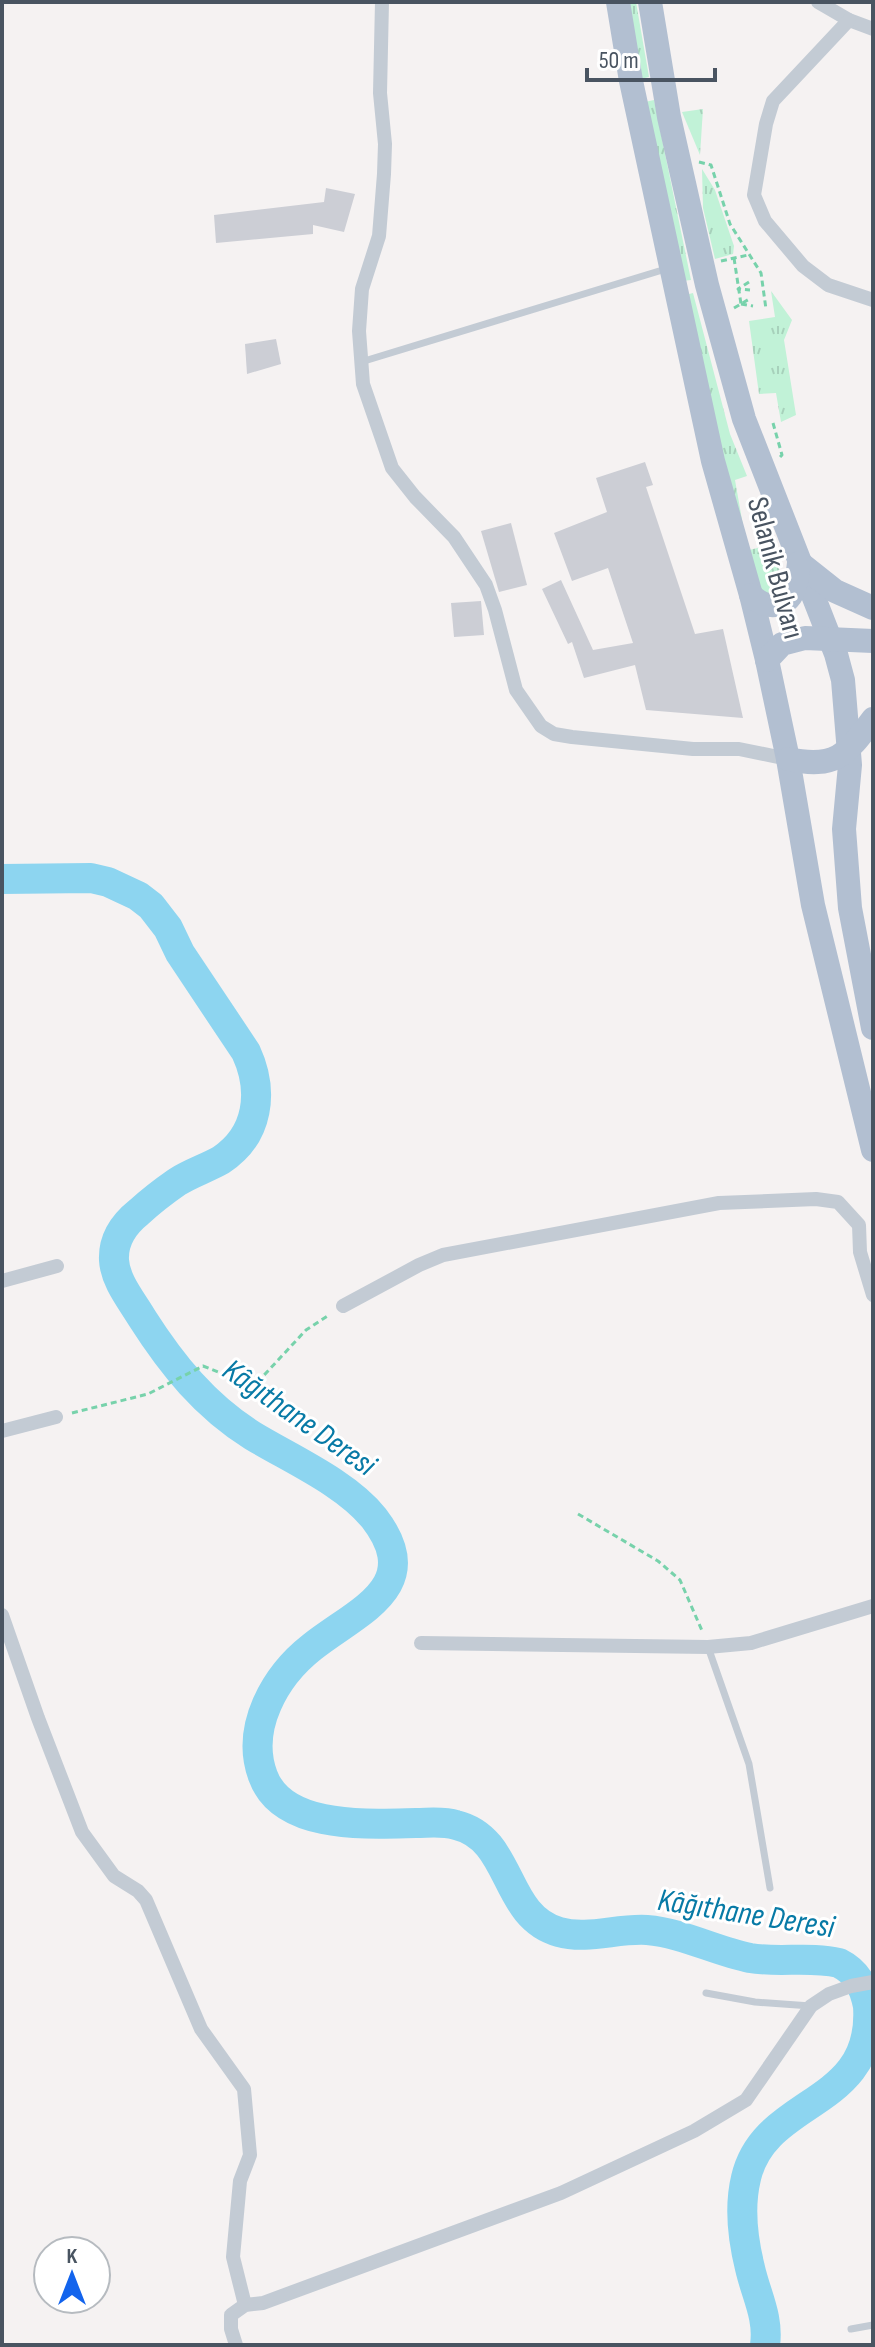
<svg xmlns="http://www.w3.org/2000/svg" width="875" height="2347" font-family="'Sofia Sans Condensed',sans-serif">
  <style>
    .grass { fill: url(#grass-tufts) }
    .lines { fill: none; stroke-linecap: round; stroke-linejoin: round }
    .river { stroke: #8dd5f0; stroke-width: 30 }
    .building { fill: #ccced5 }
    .path { stroke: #77d2ab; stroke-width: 3; stroke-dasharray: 6 4; stroke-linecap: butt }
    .service { stroke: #c3cbd4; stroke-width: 7 }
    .minor { stroke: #c3cbd4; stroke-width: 14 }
    .primary { stroke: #b2bfd1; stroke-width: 24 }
    .labels { text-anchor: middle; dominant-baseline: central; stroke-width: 6; stroke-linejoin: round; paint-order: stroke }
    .street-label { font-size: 30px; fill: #495461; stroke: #fff }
    .water-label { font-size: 32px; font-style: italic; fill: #077aa6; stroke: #fff }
  </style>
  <defs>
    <pattern id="grass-tufts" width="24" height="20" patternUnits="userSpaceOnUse" patternTransform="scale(2)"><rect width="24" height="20" fill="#c1f2d7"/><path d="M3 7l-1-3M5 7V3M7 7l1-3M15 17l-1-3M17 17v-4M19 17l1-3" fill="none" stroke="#a7d1bb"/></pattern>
  </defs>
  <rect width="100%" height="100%" fill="#f5f2f2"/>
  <!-- grass -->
  <g class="grass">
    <path d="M627 2H636L649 77 640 79Z"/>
    <path d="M654 100 691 280 682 281 645 102Z"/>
    <path d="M703 109 700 155 682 112Z"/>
    <path d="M702 169 715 190 734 246 733 254 715 259 703 208Z"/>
    <path d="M771 291 792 320 784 340 796 415 781 422 776 393 759 394 749 321 775 317Z"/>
    <path d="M693 293 730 434 747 476 735 480 744 531 716 437 685 295Z"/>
    <path d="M770 545 784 582 778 597 760 593 749 550Z"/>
  </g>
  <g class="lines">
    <!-- river -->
    <path class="river" d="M2 879 91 878 108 882 138 896 151 906 168 928 180 953 246 1052C264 1091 259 1135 221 1160 207 1168 191 1173 177 1182 164 1191 151 1201 139 1212 124 1224 113 1240 114 1260 115 1281 132 1301 142 1318 172 1365 205 1406 253 1436 291 1459 346 1483 374 1518 427 1587 357 1611 312 1647 275 1676 245 1728 263 1776 283 1830 368 1824 416 1823 429 1823 443 1821 456 1825 514 1839 502 1916 559 1932 588 1940 617 1928 647 1930 683 1933 715 1951 750 1958 779 1963 810 1956 839 1963 857 1972 864 1986 868 2006 875 2109 765 2096 746 2178 739 2207 743 2240 750 2268 756 2295 769 2317 765 2345"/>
  </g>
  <!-- building -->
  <g class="building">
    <path d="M326 188 355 194 344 232 313 225V234L216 243 214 215 324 202Z"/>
    <path d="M276 339 281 364 247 374 245 344Z"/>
    <path d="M645 462 653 485 646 487 695 634 723 629 743 718 646 710 635 665 584 678 572 642 568 644 542 589 561 580 593 650 633 643 608 568 572 581 554 533 607 512 596 478Z"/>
    <path d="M511 523 527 585 499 592 481 531Z"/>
    <path d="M481 601 484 635 454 637 451 603Z"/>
  </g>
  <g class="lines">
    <!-- path -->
    <g class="path">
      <path d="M699 162 711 165 730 224 761 273 766 309"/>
      <path d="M734 258 741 304"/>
      <path d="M721 261 748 255"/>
      <path d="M749 282 738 289 750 290"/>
      <path d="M741 304 753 306"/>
      <path d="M734 308 751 298"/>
      <path d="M773 423 782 455 780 457"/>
      <path d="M72 1413 148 1394 203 1366 254 1386 306 1330 329 1315"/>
      <path d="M578 1514 658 1561 680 1580 703 1633"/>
    </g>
    <!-- service -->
    <g class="service">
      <path d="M361 362 669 268"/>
      <path d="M708 1647 749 1764 770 1888"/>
      <path d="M706 1993 755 2002 811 2006"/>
      <path d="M851 2329 873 2325"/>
    </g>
    <!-- minor -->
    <g class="minor">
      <path d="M382 2 380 93 385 144 384 174 379 236 362 289 359 331 363 384 392 468 415 497 454 537 486 585 495 610 516 690 541 726 554 734 572 737 693 749H739L788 759"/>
      <path d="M818 2 849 20 873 29"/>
      <path d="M849 20 773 101 766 124 754 195 765 221 803 266 828 285 873 300"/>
      <path d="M2 1281 57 1266"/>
      <path d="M343 1306 419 1265 443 1255 719 1203 816 1199 838 1202 859 1225 860 1252 873 1295"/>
      <path d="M2 1431 56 1417"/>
      <path d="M2 1615 38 1718 82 1832 114 1876 138 1891 146 1900 201 2029 244 2089 250 2155 240 2181 233 2257 245 2305"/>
      <path d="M421 1643 708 1647 751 1643 873 1606"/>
      <path d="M236 2345 231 2329V2315L245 2305 263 2303 561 2193 694 2131 746 2100 811 2006 829 1994 851 1986 873 1982"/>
    </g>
    <!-- primary -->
    <g class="primary">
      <path d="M618 2 631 81 713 461 751 595 767 660 788 759 813 905 873 1150"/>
      <path d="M650 2 669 117 707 285 744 419 836 654 843 680 850 765 844 829 850 908 873 1028"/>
      <path d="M801 564 835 591 873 608"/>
      <path d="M751 595C764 609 787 610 794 589 797 581 798 571 799 563"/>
      <path d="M767 660 782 644 805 638 873 641"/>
      <path d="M788 759C836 769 846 755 873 719"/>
    </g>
  </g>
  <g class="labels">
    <!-- street labels -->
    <g class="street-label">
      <text transform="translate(775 568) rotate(75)">Selanik Bulvarı</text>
    </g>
    <!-- water labels -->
    <g class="water-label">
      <text transform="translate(299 1418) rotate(35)">Kâğıthane Deresi</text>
      <text transform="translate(746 1914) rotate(9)">Kâğıthane Deresi</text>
    </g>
  </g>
  <!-- border -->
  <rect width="875" height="2347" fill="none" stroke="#495461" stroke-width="8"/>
  <!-- north arrow -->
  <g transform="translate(72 2275)"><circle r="38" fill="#ffffff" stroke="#b6bbc0" stroke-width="2"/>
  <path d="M0-6L14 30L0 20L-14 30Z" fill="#1364ed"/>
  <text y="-12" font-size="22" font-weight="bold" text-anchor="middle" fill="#495461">K</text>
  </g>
  <!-- scale -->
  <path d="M587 68v12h128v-12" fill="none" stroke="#495461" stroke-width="4"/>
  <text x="599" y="68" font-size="24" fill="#495461" stroke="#ffffff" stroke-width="6" paint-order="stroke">50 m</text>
</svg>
